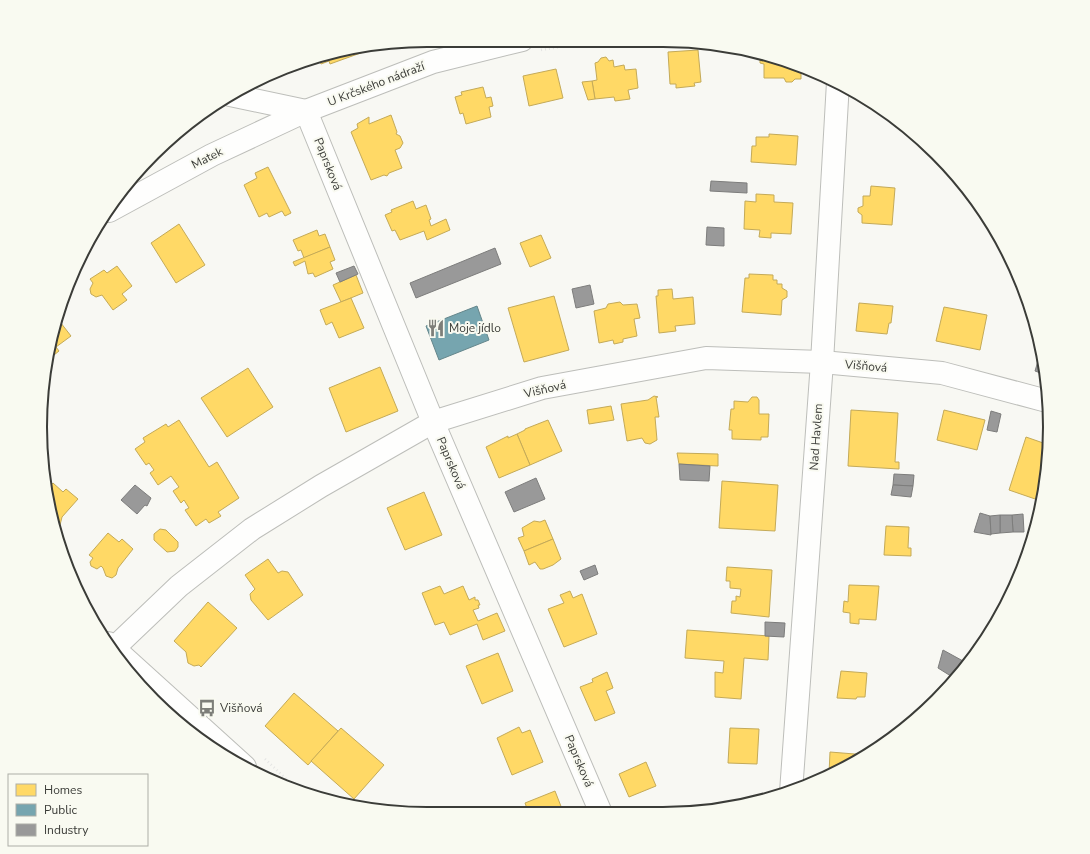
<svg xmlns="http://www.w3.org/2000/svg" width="1090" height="854" font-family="'Nunito Sans',sans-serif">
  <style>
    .homes { fill: #ffd966; stroke: #c4aa58 }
    .public { fill: #76a5af; stroke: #64868b }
    .industry { fill: #999; stroke: #7d7d7c }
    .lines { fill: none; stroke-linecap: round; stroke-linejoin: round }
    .minor-casing { stroke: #bdbeba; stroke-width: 24 }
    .path { stroke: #e4e4e3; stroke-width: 2.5; stroke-dasharray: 1 3; stroke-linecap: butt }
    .minor { stroke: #fefefd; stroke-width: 22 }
    .labels { text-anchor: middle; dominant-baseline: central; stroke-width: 4; stroke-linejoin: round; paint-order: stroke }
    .street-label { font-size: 12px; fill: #3b3c38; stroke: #f9faf1 }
    .poi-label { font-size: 12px; fill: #3b3c38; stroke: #f9faf1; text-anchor: start }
    .rim { fill: none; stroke: #3b3c38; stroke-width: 2 }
  </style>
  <rect width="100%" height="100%" fill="#f8f8f3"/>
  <!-- homes -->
  <g class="homes">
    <path d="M380 46 355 55 353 50Z"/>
    <path d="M353 50 355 55 330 64 329 61 321 64 318 57 327 53Z"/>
    <path d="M698 50 701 82 694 83 695 86 676 88V84H670L668 52Z"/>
    <path d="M760 55 787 60 801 66V79H795L792 82H786L784 78H764V64L760 63Z"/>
    <path d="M606 57 609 61 613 60 614 67 624 65 625 70 636 69 638 88 628 90 630 99 615 101 614 97 595 99 592 81 597 80 595 63 598 62 601 58Z"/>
    <path d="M556 69 563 98 529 106 523 76Z"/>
    <path d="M592 81 595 99 588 100 582 82Z"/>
    <path d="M483 87 486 98 491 97 493 106 489 107 491 117 466 124 463 113 460 114 455 97 462 95 461 92Z"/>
    <path d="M391 115 397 132 396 134 400 136 403 143 400 148 395 150 402 168 389 173 387 176 384 175 371 180 351 132 358 128 357 124 369 117V124Z"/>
    <path d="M769 134 798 136 796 165 751 162 752 146H756V137H769Z"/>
    <path d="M268 167 291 213 285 216 282 211 269 217 267 213 259 217 244 185 257 178 255 173Z"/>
    <path d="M871 186 895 188 892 225 862 223V215L858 212V208L863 206V196H870Z"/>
    <path d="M756 194 774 195V202L793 203 791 234 771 233V238L759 237 760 230 744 229 745 201 756 202Z"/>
    <path d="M413 201 416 209 426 205 431 219 429 220 431 226 446 219 450 230 427 240 424 231 400 240 395 230 392 231 385 215 392 212 391 210Z"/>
    <path d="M179 224 205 265 176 283 151 243Z"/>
    <path d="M317 230 319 236 325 234 330 247 304 258 301 250 298 251 293 240Z"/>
    <path d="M541 235 551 258 530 267 520 243Z"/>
    <path d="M330 247 335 260 330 262 333 269 315 277 313 273 308 274 305 261 295 266 293 262Z"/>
    <path d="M117 266 132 286 122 294 127 300 113 310 102 295 96 297 91 294 90 289 93 283 90 279 104 270 107 273Z"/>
    <path d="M749 274 773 275V280H777V284H782V288L787 291V297L782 300 781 315 742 312 745 278H749Z"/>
    <path d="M356 275 363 293 341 302 333 285Z"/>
    <path d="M672 289 673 299 693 297 695 324 675 326 676 331 659 333 656 296H658V290Z"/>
    <path d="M554 296 569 350 524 362 508 308Z"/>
    <path d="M351 298 364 328 339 338 332 322 326 325 320 310Z"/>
    <path d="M620 302 623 305 637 304 640 318 634 319 637 336 623 339V342L614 344 613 340 599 343 594 311 606 308 608 304Z"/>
    <path d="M859 303 893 306 891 323H889L887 334 856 331Z"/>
    <path d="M944 307 987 315 980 350 936 341Z"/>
    <path d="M57 318 71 336 56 347 59 351 49 359 53 327Z"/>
    <path d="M380 367 398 411 346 432 329 388Z"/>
    <path d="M248 368 273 407 227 437 201 398Z"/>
    <path d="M654 396 658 397H656L659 417H655L657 440 650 444 645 443 642 438 627 441 621 404 648 400Z"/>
    <path d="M752 397H757L759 400V414H769L768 437H761V440L732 439V430H729L731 409H734V401L748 402Z"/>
    <path d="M611 406 614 420 589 424 587 410Z"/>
    <path d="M851 410 898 413 895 462H899V469L848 466Z"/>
    <path d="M944 410 985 420 977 450 937 440Z"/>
    <path d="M179 420 209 467 217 462 239 498 218 512 221 516 209 523 206 519 196 526 185 510 189 508 184 500 181 503 173 491 179 487 171 476 158 485 150 473 154 470 149 463 146 465 135 449 145 442 143 438 166 424 168 427Z"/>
    <path d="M548 420 562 451 530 465 517 434 525 430V429Z"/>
    <path d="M517 434 530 465 499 478 486 447 508 436V438Z"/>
    <path d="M1026 437 1049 445 1041 501 1009 490Z"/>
    <path d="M677 453 718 454V466L679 464Z"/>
    <path d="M722 481 778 485 775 531 719 528Z"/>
    <path d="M53 483 63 492 66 489 78 499 62 517 60 525 55 528 53 527 48 488Z"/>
    <path d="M424 492 442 535 405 550 387 508Z"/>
    <path d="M545 520 553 539 524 551 518 538 524 536 522 528 534 521 540 522Z"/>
    <path d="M886 526 909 527 908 548H911V556L884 555Z"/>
    <path d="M160 529 166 530 178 542V547L175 551 167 552 154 540V534Z"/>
    <path d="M108 533 119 542 122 539 133 549 118 568 116 575 112 578 106 576 103 568 101 566 97 569 91 566 90 562 93 558 89 555Z"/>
    <path d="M553 539 561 559 553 565 543 569H540L535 562 529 565 524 551Z"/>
    <path d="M268 559 278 573 282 571 288 572 303 595 268 620 251 600 250 594 255 589 245 575Z"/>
    <path d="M727 567 772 570 769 617 731 613 732 601H736V596L740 597 741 589 730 588V581H726Z"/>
    <path d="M849 585 879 586 876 620 859 619V624L850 623V613L843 612 844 601 848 602Z"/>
    <path d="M440 586 444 594 463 586 469 600 475 597V600H478L480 605H478L479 608 473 610 478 621 497 613 505 631 483 640 477 624 450 635 444 622 435 625 422 593Z"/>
    <path d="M570 591 573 598 582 594 597 634 564 647 548 609 564 603 560 595Z"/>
    <path d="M208 602 237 628 201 667 199 665 194 666 188 663 186 652 174 641Z"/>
    <path d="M687 630 769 636 768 660 744 658 741 699 715 697V672L723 673 724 661 685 658Z"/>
    <path d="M498 653 513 691 482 704 466 666Z"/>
    <path d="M841 671 867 673 865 697H857L856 699 837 698Z"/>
    <path d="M607 672 613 688 606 691 615 713 595 721 580 687 593 682 592 679Z"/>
    <path d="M294 693 338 731 308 765 265 726Z"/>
    <path d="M519 727 522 733 530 730 543 762 512 775 497 738Z"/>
    <path d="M341 728 384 765 354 799 311 761Z"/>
    <path d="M730 728 759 729 757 764 728 763Z"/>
    <path d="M830 752 867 755 857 762 829 774Z"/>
    <path d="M646 762 656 786 629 797 619 774Z"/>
    <path d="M555 791 564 814H529L525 803Z"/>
  </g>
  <!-- public -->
  <path class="public" d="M477 306 489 340 439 360 426 326Z"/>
  <!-- industry -->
  <g class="industry">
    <path d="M711 181 747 183V193L710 191Z"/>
    <path d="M707 227 724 228V246L706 245Z"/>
    <path d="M495 248 501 264 416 298 410 283Z"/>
    <path d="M354 266 358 274 340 282 336 273Z"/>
    <path d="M590 285 594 304 576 308 572 289Z"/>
    <path d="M1038 361 1044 364 1046 375 1035 371Z"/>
    <path d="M991 411 1001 414 997 432 987 430Z"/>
    <path d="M679 464 710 466 709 481 680 480Z"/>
    <path d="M894 474 914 475 913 486 893 485Z"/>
    <path d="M536 478 545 499 514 512 505 492Z"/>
    <path d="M135 485 151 498 147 506 145 505 137 514 121 500Z"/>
    <path d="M893 485 913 486 911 497 891 495Z"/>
    <path d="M980 513 990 516 991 535 974 532Z"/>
    <path d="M1023 514 1024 532H1013L1012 515Z"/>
    <path d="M1000 515H1012L1013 532 1000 533Z"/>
    <path d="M1000 515V533L991 534 990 516Z"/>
    <path d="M595 565 598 574 584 580 580 571Z"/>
    <path d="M765 622 785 623 784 637 765 636Z"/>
    <path d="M943 650 963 661 954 678 938 668Z"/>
  </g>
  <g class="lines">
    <!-- minor casing -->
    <g class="minor-casing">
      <g id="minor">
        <path d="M230 95 306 111"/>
        <path d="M306 111 433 422 601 813"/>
        <path d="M109 211 212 155 306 111 433 62 522 40"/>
        <path d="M108 643 245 767"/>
        <path d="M114 648 179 586 252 529 321 486 433 422 542 388 706 358 822 362 942 373 1047 401"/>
        <path d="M791 792 822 362 838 82"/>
      </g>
    </g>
    <!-- path -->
    <g class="path">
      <path d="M541 50 598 41"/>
      <path d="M265 759 299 791"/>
    </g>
    <!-- minor -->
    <use href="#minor" class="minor"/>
  </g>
  <!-- icons -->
  <defs>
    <g id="restaurant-bare" transform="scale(1.38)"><path d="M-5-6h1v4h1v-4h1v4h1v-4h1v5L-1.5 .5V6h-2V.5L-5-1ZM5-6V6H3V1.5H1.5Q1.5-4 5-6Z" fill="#7d7e79" stroke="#f9faf1" stroke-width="2.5" paint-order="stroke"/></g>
    <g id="bus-bare" transform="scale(1.38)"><path d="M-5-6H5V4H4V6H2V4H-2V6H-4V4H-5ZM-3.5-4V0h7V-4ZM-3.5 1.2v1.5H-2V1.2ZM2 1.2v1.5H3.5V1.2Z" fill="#7d7e79" stroke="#f9faf1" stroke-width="2.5" paint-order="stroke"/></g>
  </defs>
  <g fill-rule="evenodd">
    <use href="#restaurant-bare" x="436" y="328"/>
    <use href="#bus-bare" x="207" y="708"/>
  </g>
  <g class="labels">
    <!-- street labels -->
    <g class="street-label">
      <text transform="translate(376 84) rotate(-21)">U Krčského nádraží</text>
      <text transform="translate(207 158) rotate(-27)">Matek</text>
      <text transform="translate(328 164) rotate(68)">Paprsková</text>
      <text transform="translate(866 366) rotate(5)">Višňová</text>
      <text transform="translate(545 389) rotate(-13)">Višňová</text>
      <text transform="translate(816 437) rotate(-86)">Nad Havlem</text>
      <text transform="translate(451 463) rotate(67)">Paprsková</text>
      <text transform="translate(579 761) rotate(67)">Paprsková</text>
    </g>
    <!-- poi labels -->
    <g class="poi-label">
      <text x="449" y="328">Moje jídlo</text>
      <text x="220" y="708">Višňová</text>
    </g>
  </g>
  <!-- crop -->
  <path d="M0 0H1090V854H0ZM427 47H663A380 380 0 0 1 1043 427V427A380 380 0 0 1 663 807H427A380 380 0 0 1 47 427V427A380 380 0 0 1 427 47Z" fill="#f9faf1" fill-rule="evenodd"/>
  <path class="rim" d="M427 47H663A380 380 0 0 1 1043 427V427A380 380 0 0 1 663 807H427A380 380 0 0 1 47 427V427A380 380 0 0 1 427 47Z"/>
  <!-- legend -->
  <rect x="8" y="774" width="140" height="72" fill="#f9faf1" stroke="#adaea7"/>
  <rect x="16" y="784" width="20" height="12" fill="#ffd966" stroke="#adaea7"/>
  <text x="44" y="794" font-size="12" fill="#3b3c38">Homes</text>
  <rect x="16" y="804" width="20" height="12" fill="#76a5af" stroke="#adaea7"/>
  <text x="44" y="814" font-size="12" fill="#3b3c38">Public</text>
  <rect x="16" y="824" width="20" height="12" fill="#999999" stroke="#adaea7"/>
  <text x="44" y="834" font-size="12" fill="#3b3c38">Industry</text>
</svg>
